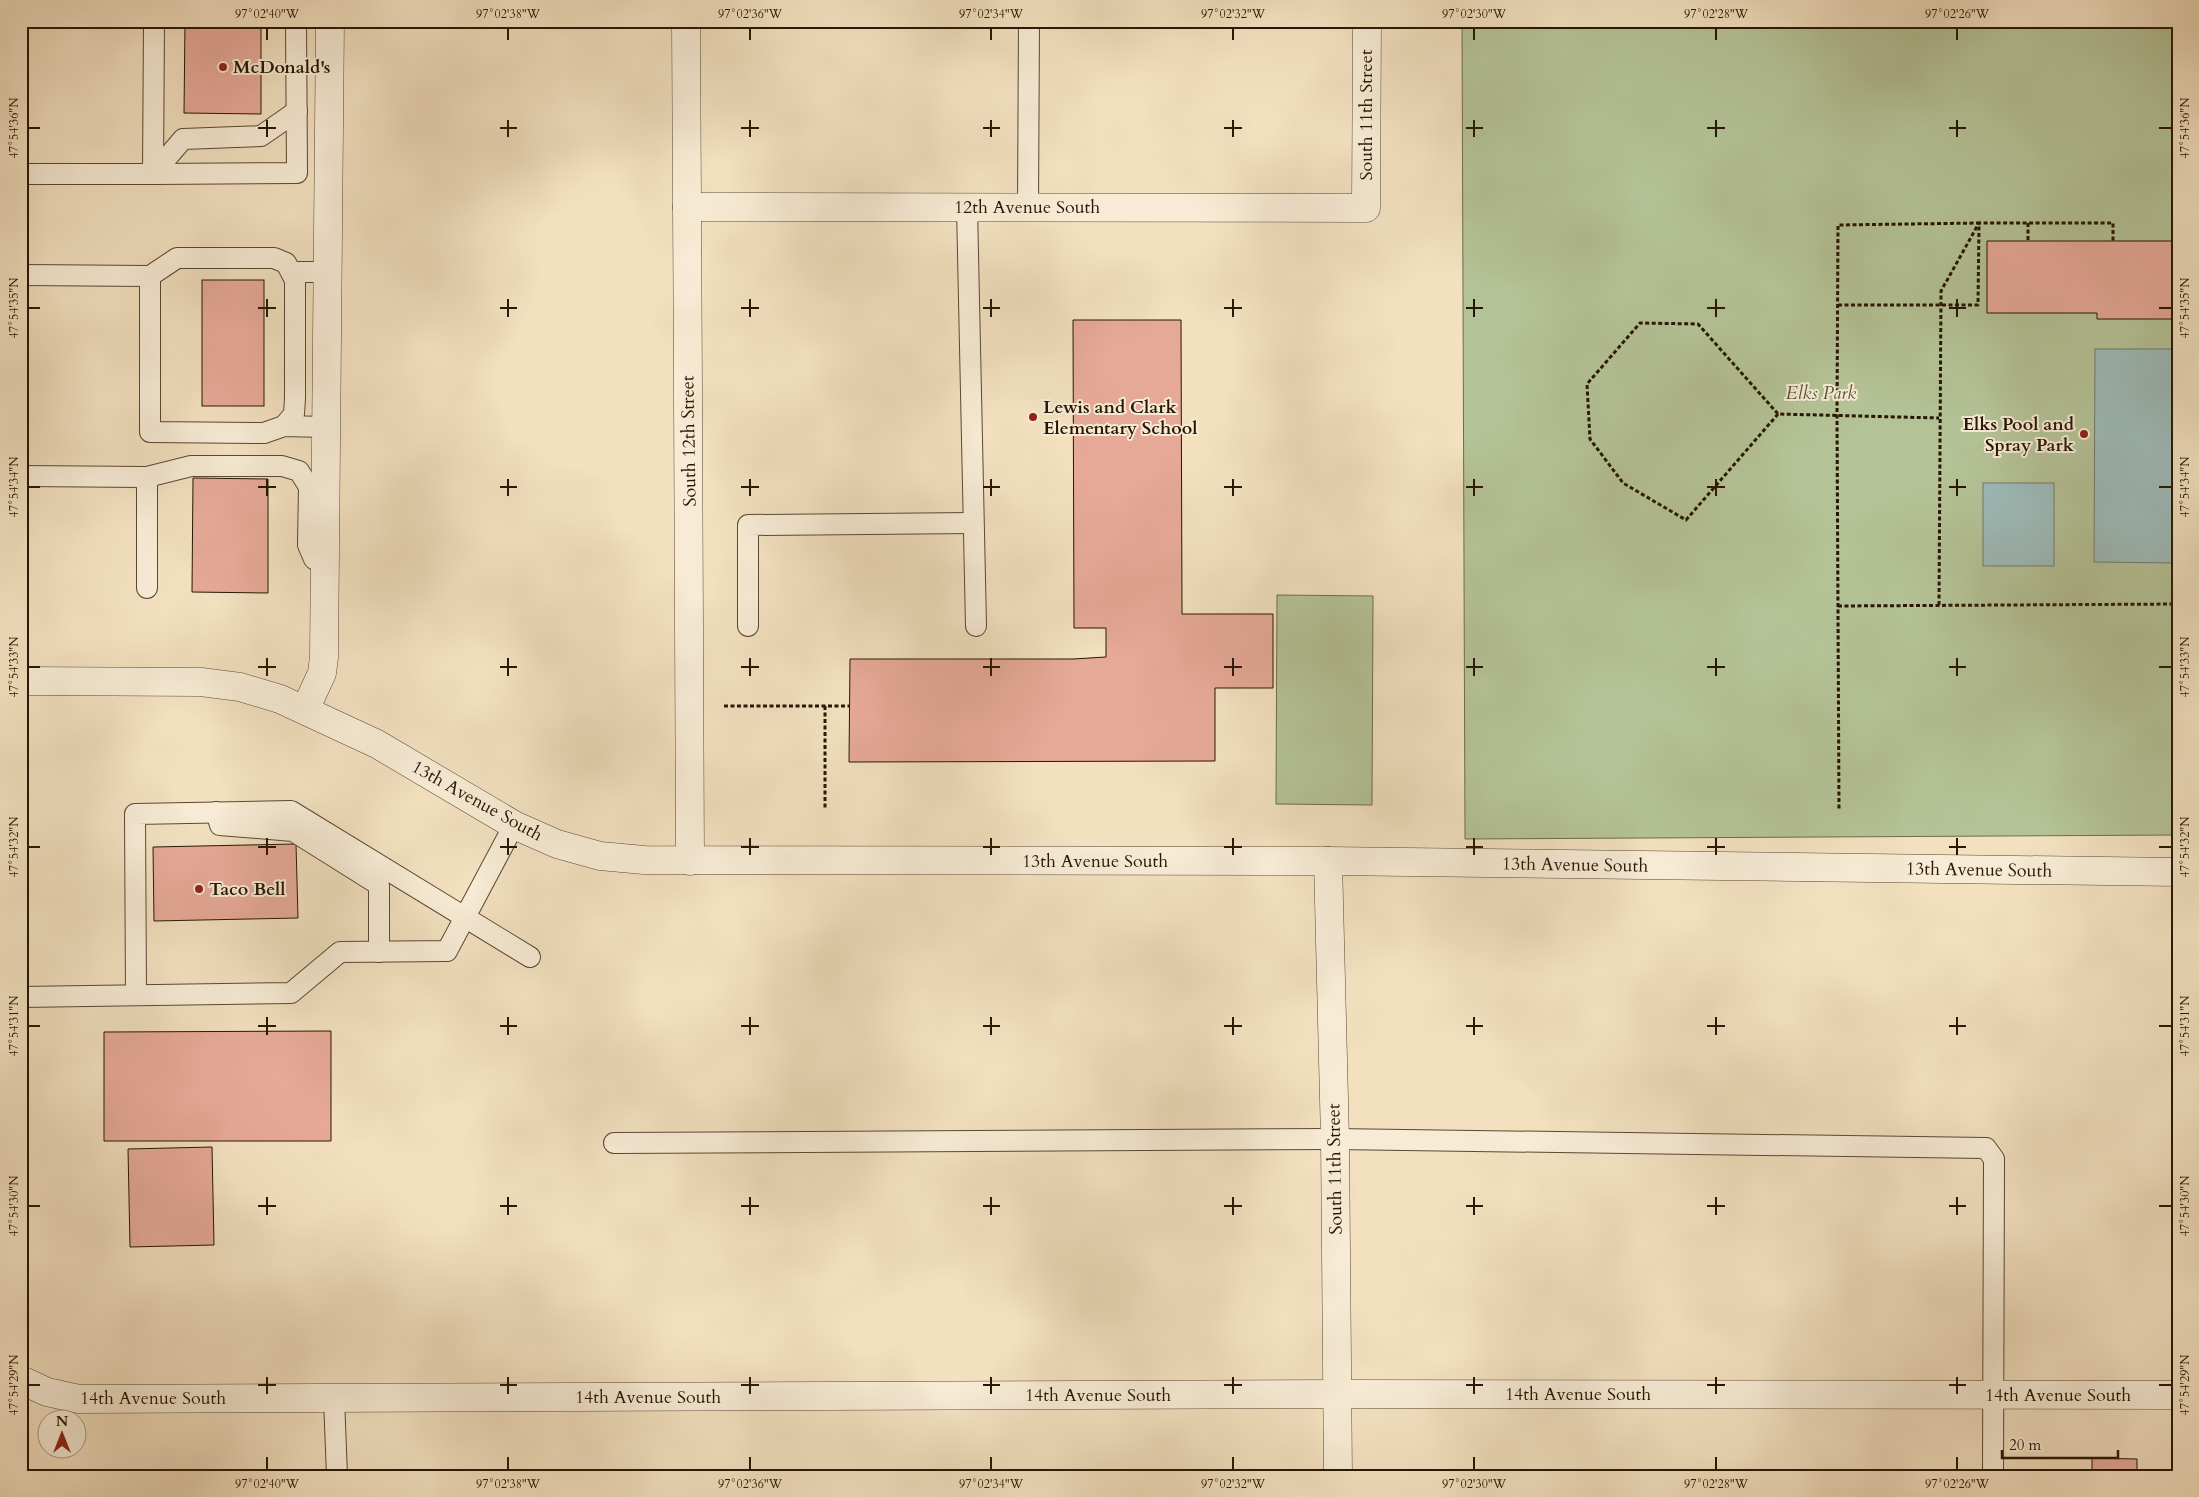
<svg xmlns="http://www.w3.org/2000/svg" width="2199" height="1497" font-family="Cardo,serif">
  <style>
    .green { fill: #b4c397; stroke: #6e6c4e }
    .water { fill: #9dbbb9; stroke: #6e7971 }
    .building { fill: #e6a998; stroke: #281604 }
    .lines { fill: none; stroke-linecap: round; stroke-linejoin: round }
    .service-casing { stroke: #5a4833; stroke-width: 22 }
    .minor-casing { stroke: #5a4833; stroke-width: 29 }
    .tertiary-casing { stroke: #5a4833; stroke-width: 29 }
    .path { stroke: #281604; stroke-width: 3; stroke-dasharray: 4 2.5; stroke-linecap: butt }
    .service { stroke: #f7ebd5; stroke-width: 20 }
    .minor { stroke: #f7ebd5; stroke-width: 28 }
    .tertiary { stroke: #f7ebd5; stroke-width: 28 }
    .ticks { fill: none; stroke: #281604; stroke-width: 2 }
    .poi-dot { fill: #8f2418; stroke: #f7ebd5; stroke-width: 2 }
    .labels { text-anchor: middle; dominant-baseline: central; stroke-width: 4; stroke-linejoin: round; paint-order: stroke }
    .poi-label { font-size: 18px; font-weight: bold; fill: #281604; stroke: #f7ebd5; text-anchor: start }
    .street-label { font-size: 18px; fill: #281604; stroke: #f7ebd5 }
    .park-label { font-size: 18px; font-style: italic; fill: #595337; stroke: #f7ebd5 }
    .neatline { fill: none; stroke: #281604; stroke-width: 2 }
    .ticks-label { font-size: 12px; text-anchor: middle; fill: #281604 }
  </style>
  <rect width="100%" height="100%" fill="#f2e0bf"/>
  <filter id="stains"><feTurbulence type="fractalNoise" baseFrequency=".004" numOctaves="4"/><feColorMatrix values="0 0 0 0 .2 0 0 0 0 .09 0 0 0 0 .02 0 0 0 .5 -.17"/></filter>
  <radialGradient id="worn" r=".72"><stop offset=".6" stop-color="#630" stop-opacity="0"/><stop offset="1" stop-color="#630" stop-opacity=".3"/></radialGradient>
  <!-- green -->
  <g class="green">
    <path d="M1462 21H2178V835L1465 839Z"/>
    <path d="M1277 595 1373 596 1372 805 1276 804Z"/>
  </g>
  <!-- water -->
  <g class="water">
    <path d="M2095 349H2178V563L2094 562Z"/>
    <rect x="1983" y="483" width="71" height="83"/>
  </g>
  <!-- building -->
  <g class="building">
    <path d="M185 21H261V114L184 113Z"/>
    <path d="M1987 241H2178V319H2097V313H1987Z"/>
    <rect x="202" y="280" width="62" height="126"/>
    <path d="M1073 320H1181L1182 614H1273V688H1215V761L849 762 850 659H1073L1106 657V628H1074Z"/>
    <path d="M193 478 268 479V593L192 592Z"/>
    <path d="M296 844 298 918 154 921 153 847Z"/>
    <path d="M331 1031V1141H104V1032Z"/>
    <path d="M212 1147 214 1245 130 1247 128 1149Z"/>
    <path d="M2092 1458 2137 1459V1476H2092Z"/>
    <rect x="2173" y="1465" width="5" height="11"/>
  </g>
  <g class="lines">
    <!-- service casing -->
    <g class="service-casing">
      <g id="service">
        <path d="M21 174H153L154 21"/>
        <path d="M153 174 297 173 296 21"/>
        <path d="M153 174 183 139 261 136 297 111"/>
        <path d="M967 207 976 626"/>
        <path d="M1028 207 1029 21"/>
        <path d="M292 272H327"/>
        <path d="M21 275 150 276V432L264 433 284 426 325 427"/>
        <path d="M150 276 177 258H274L286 263 295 280V398L294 414 284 426"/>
        <path d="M21 476 147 477V588"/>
        <path d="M147 477 191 466H282L299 471 309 487 308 545 314 559 325 565"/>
        <path d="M748 626V525L973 523"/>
        <path d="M216 812 220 825 293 831 379 885V952"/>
        <path d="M136 995 135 814 291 811 530 957"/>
        <path d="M21 997 291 993 340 952 447 951 514 825"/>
        <path d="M614 1143 1335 1139 1986 1148 1994 1159 1993 1476"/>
        <path d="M334 1398 337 1476"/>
      </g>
    </g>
    <!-- minor casing -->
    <g class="minor-casing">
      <g id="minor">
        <path d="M686 21C687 301 690 581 690 861"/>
        <path d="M687 207 1366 208 1367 21"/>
        <path d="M305 710 322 673 324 657 330 21"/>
        <path d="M1328 861 1335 1139 1338 1476"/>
        <path d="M21 1380 47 1392 79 1399 1338 1394 2178 1395"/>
      </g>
    </g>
    <!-- tertiary casing -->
    <g class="tertiary-casing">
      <path id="tertiary" d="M21 681 201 682 240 687 280 699 377 744 514 825 557 844 600 856 644 860 1328 861 2178 872"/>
    </g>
    <!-- path -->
    <g class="path">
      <path d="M2028 223V241"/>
      <path d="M1838 305H1978L1979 223 1838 225 1837 415 1839 811"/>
      <path d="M1778 414 1686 520 1623 483 1590 439 1587 384 1640 323 1698 324 1778 414 1939 418"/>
      <path d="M1939 605 1941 291 1979 223H2113V241"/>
      <path d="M1838 606 2178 604"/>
      <path d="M724 706H850"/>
      <path d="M825 706V808"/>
    </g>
    <!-- service -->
    <use href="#service" class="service"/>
    <!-- minor -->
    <use href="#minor" class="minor"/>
    <!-- tertiary -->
    <use href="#tertiary" class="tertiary"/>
  </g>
  <!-- ticks -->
  <path class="ticks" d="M267 28V40M508 28V40M750 28V40M991 28V40M1233 28V40M1474 28V40M1716 28V40M1957 28V40M267 120V137M508 120V137M750 120V137M991 120V137M1233 120V137M1474 120V137M1716 120V137M1957 120V137M28 128H40M258 128H276M500 128H517M741 128H759M983 128H1000M1224 128H1242M1466 128H1483M1707 128H1725M1949 128H1966M2159 128H2172M267 299V317M508 299V317M750 299V317M991 299V317M1233 299V317M1474 299V317M1716 299V317M1957 299V317M28 308H40M258 308H276M500 308H517M741 308H759M983 308H1000M1224 308H1242M1466 308H1483M1707 308H1725M1949 308H1966M2159 308H2172M267 479V496M508 479V496M750 479V496M991 479V496M1233 479V496M1474 479V496M1716 479V496M1957 479V496M28 487H40M258 487H276M500 487H517M741 487H759M983 487H1000M1224 487H1242M1466 487H1483M1707 487H1725M1949 487H1966M2159 487H2172M267 658V676M508 658V676M750 658V676M991 658V676M1233 658V676M1474 658V676M1716 658V676M1957 658V676M28 667H40M258 667H276M500 667H517M741 667H759M983 667H1000M1224 667H1242M1466 667H1483M1707 667H1725M1949 667H1966M2159 667H2172M267 838V855M508 838V855M750 838V855M991 838V855M1233 838V855M1474 838V855M1716 838V855M1957 838V855M28 847H40M258 847H276M500 847H517M741 847H759M983 847H1000M1224 847H1242M1466 847H1483M1707 847H1725M1949 847H1966M2159 847H2172M267 1017V1035M508 1017V1035M750 1017V1035M991 1017V1035M1233 1017V1035M1474 1017V1035M1716 1017V1035M1957 1017V1035M28 1026H40M258 1026H276M500 1026H517M741 1026H759M983 1026H1000M1224 1026H1242M1466 1026H1483M1707 1026H1725M1949 1026H1966M2159 1026H2172M267 1197V1215M508 1197V1215M750 1197V1215M991 1197V1215M1233 1197V1215M1474 1197V1215M1716 1197V1215M1957 1197V1215M28 1206H40M258 1206H276M500 1206H517M741 1206H759M983 1206H1000M1224 1206H1242M1466 1206H1483M1707 1206H1725M1949 1206H1966M2159 1206H2172M267 1377V1394M508 1377V1394M750 1377V1394M991 1377V1394M1233 1377V1394M1474 1377V1394M1716 1377V1394M1957 1377V1394M28 1385H40M258 1385H276M500 1385H517M741 1385H759M983 1385H1000M1224 1385H1242M1466 1385H1483M1707 1385H1725M1949 1385H1966M2159 1385H2172M267 1457V1470M508 1457V1470M750 1457V1470M991 1457V1470M1233 1457V1470M1474 1457V1470M1716 1457V1470M1957 1457V1470"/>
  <!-- markers -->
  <g class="poi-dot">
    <circle cx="223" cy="67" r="5"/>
    <circle cx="1033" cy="417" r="5"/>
    <circle cx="2084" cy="434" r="5"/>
    <circle cx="199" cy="889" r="5"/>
  </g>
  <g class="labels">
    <!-- poi labels -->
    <g class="poi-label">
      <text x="233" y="67">McDonald's</text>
      <text x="1043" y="407">Lewis and Clark<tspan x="1043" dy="21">Elementary School</tspan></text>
      <text x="2074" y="424" text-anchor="end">Elks Pool and<tspan x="2074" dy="21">Spray Park</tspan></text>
      <text x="209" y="889">Taco Bell</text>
    </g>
    <!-- street labels -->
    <g class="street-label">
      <text transform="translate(1366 115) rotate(-90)">South 11th Street</text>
      <text x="1027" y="207">12th Avenue South</text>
      <text transform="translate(689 441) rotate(-91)">South 12th Street</text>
      <text transform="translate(477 801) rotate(29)">13th Avenue South</text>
      <text x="1095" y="861">13th Avenue South</text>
      <text transform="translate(1575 865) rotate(1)">13th Avenue South</text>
      <text transform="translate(1979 870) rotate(1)">13th Avenue South</text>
      <text transform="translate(1335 1169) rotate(-91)">South 11th Street</text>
      <text x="1578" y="1394">14th Avenue South</text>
      <text x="1098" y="1395">14th Avenue South</text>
      <text x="2058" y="1395">14th Avenue South</text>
      <text x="648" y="1397">14th Avenue South</text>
      <text x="153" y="1398">14th Avenue South</text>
    </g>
    <!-- park labels -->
    <g class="park-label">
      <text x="1821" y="393">Elks Park</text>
    </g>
  </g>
  <!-- margin -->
  <rect width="2199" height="1497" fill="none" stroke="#f2e0bf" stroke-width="55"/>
  <!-- north arrow -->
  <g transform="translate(62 1434)"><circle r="24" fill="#f7ebd5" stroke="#a49681"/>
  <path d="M0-4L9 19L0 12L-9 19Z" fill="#8f2418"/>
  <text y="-8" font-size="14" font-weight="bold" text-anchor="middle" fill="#281604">N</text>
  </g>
  <!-- scale -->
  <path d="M2002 1450v8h116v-8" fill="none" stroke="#281604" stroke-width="2.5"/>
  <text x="2009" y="1450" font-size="15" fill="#281604" stroke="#f7ebd5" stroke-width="4" paint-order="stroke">20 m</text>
  <rect x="28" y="28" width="2144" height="1442" class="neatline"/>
  <g class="ticks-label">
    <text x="267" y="18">97°02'40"W</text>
    <text x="508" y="18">97°02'38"W</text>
    <text x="750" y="18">97°02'36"W</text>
    <text x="991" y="18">97°02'34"W</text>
    <text x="1233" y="18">97°02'32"W</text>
    <text x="1474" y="18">97°02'30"W</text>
    <text x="1716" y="18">97°02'28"W</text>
    <text x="1957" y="18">97°02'26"W</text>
    <text transform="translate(14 128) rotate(-90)" y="4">47°54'36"N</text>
    <text transform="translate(2185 128) rotate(-90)" y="4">47°54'36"N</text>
    <text transform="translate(14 308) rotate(-90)" y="4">47°54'35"N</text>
    <text transform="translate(2185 308) rotate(-90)" y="4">47°54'35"N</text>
    <text transform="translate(14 487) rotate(-90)" y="4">47°54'34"N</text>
    <text transform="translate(2185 487) rotate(-90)" y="4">47°54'34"N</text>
    <text transform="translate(14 667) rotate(-90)" y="4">47°54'33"N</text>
    <text transform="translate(2185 667) rotate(-90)" y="4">47°54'33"N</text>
    <text transform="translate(14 847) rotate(-90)" y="4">47°54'32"N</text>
    <text transform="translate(2185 847) rotate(-90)" y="4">47°54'32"N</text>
    <text transform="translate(14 1026) rotate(-90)" y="4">47°54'31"N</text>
    <text transform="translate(2185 1026) rotate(-90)" y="4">47°54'31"N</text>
    <text transform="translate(14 1206) rotate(-90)" y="4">47°54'30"N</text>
    <text transform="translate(2185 1206) rotate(-90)" y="4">47°54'30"N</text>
    <text transform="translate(14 1385) rotate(-90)" y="4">47°54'29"N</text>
    <text transform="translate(2185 1385) rotate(-90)" y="4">47°54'29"N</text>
    <text x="267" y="1488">97°02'40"W</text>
    <text x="508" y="1488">97°02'38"W</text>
    <text x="750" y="1488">97°02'36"W</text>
    <text x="991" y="1488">97°02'34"W</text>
    <text x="1233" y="1488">97°02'32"W</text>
    <text x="1474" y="1488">97°02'30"W</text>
    <text x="1716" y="1488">97°02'28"W</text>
    <text x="1957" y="1488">97°02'26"W</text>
  </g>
  <rect width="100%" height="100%" filter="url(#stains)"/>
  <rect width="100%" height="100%" fill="url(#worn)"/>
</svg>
